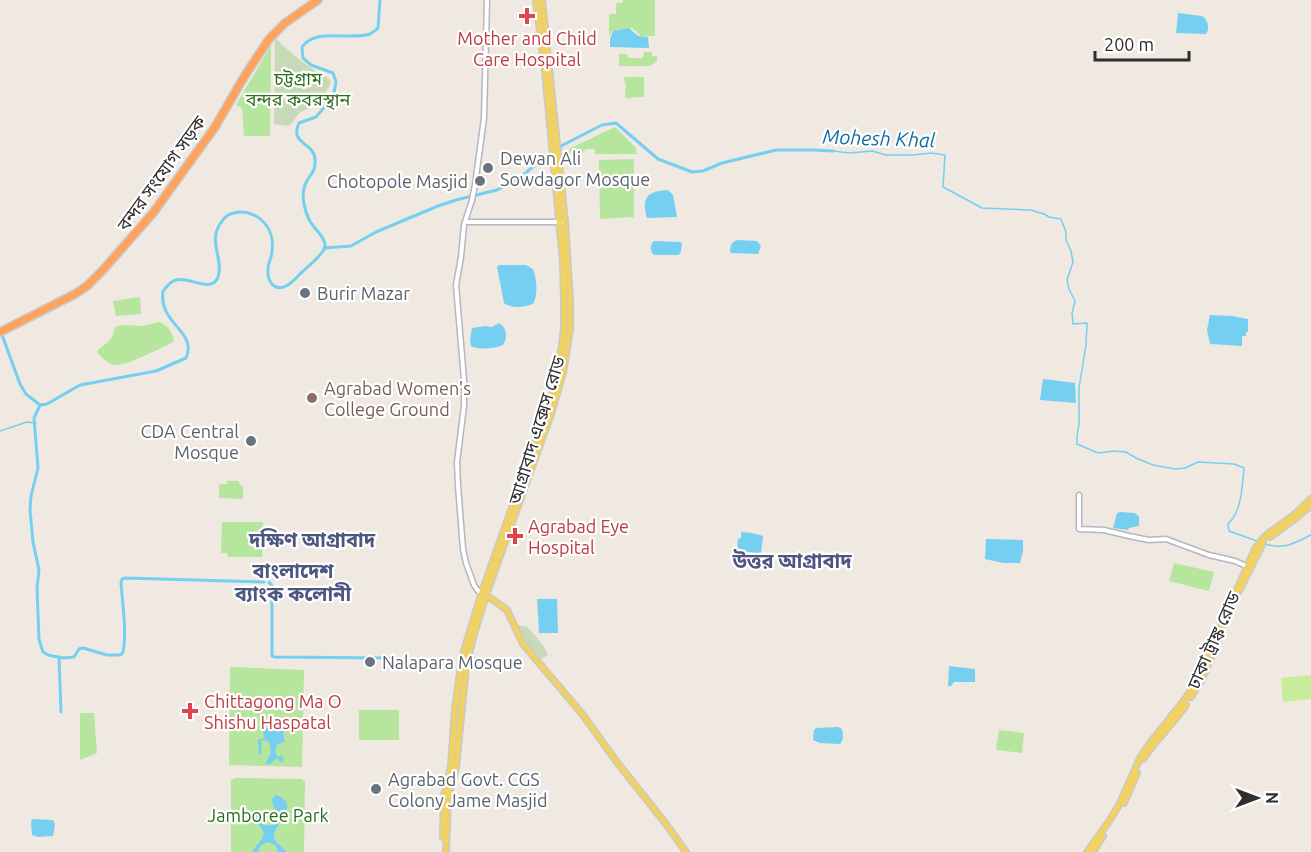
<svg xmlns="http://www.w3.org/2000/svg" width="1311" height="852" font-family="Ubuntu,'Noto Sans Bengali',sans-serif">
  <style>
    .green { fill: #b6e59e }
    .cemetery { fill: #c8d9b8 }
    .pitch { fill: #c9ec9a }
    .water { fill: #75cff0 }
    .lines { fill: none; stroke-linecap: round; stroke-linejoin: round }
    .stream { stroke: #75cff0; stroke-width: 1.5 }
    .canal { stroke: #75cff0; stroke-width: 3 }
    .minor-casing { stroke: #b4b7c1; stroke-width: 7 }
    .major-casing { stroke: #c9c9c9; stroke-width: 8 }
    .highway-casing { stroke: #c9c9c9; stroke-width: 10 }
    .minor { stroke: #fff; stroke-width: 4 }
    .major { stroke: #f2d163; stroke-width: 5 }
    .highway { stroke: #ffa35c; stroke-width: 7 }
    .health-dot { fill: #e0444e; stroke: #fff; stroke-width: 2 }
    .worship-dot { fill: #6b7280; stroke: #fff; stroke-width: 2 }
    .education-dot { fill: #8d6e63; stroke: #fff; stroke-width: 2 }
    .labels { text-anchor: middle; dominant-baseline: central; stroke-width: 4.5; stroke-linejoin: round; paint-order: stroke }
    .health-label { font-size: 18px; fill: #be3a42; stroke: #fff; text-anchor: start }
    .park-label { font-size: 18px; fill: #2c6e1b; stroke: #fff }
    .worship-label { font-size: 18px; fill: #5b616d; stroke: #fff; text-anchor: start }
    .street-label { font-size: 18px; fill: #2e2e2e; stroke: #fff }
    .education-label { font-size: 18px; fill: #785e54; stroke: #fff; text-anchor: start }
    .water-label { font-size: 20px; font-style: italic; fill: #0d6fa3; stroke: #fff }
    .neighbourhood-label { font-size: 20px; font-weight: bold; fill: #4d5680; stroke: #fff }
  </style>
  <rect width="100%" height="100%" fill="#efe9e1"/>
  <!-- green -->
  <g class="green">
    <path d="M623 0H655V36H641L632 28 612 31 609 37V14H616V3H622Z"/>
    <path d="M271 45 270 136H244L242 108 236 105Z"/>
    <path d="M644 52H652V56H657V62L649 66H619V54H627L628 58H643Z"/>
    <path d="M624 77H644V97L625 98 626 84H625Z"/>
    <path d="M615 127 636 148 637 154H595V149H586L582 153H569V149Z"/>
    <path d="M634 159V217L600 219 599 160Z"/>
    <path d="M140 297 141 314 116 316 113 301Z"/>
    <path d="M159 322C168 325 173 333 174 342 160 348 129 365 116 365 108 364 102 358 97 352 100 346 106 345 110 340 113 336 114 331 115 327L124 325 142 326Z"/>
    <path d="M227 481H239V483L243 487V499L219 498V484H227Z"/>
    <path d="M222 522H263L262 557H228L227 553H221Z"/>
    <path d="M1174 563 1214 572 1209 591 1169 581Z"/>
    <path d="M230 667 304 670 302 767 229 765Z"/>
    <rect x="359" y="710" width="40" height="30"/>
    <path d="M80 713H94L97 753 80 760Z"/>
    <path d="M999 730 1024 733 1022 753 996 750Z"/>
    <path d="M236 778 302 779 305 782 304 852H231V780Z"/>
  </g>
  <!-- cemetery -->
  <g class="cemetery">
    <path d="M275 38C287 50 301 61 314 70 320 74 326 75 331 81L330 85 322 98 311 107 299 113 292 123 287 126 274 124Z"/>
    <path d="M518 625 527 627C536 637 543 643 548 655L539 660 524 641Z"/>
  </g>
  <!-- pitch -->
  <path class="pitch" d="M1311 675V699L1283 702 1281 678Z"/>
  <!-- water -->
  <g class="water">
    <path d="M1178 13 1202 16C1208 19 1210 29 1206 34L1176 33Z"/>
    <path d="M629 28 638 36 648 37 649 48 610 47V39L613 31Z"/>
    <path d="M668 190 673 195 677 217 647 218C641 198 647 191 668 190Z"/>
    <path d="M737 240 757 241 761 246 758 254 732 253 730 252C730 247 731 242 737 240Z"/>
    <path d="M654 241 680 242 682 243 681 251 679 255H655L653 254C650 250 650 244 654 241Z"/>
    <path d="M499 265H526L533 269C537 280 538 294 533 304 525 307 511 309 504 303L497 267Z"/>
    <path d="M1210 315 1232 316 1248 319V332H1246V336H1242V346L1210 344 1207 330Z"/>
    <path d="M499 323C507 327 508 338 503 345 494 349 480 350 471 346L470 340 472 328 485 326 492 327Z"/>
    <path d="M1043 379 1075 383 1076 403 1040 400Z"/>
    <path d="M1121 512 1134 513 1139 516V526L1129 528 1128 530 1113 528 1117 513Z"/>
    <path d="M741 532 752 533 763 536 761 554 737 550 738 539 741 538Z"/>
    <path d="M986 539 1023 540V551L1020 563H1003L985 559Z"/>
    <path d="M537 599H557L558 633H539Z"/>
    <path d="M949 666 975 669V682H954L951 686H948Z"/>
    <path d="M838 727 842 729C843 735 844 740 840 744L820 743 813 740 814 730 816 728Z"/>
    <path d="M266 728C270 728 281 727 284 729L285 731 283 734 285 741 277 745 275 752 278 757 281 756 284 758 283 761 282 762 279 761 277 758 270 764H265L271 752 270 744 268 741 262 740 261 741 262 754H259L258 741 259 739 266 738 264 737 263 730Z"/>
    <path d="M276 795C304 806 271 826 274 837 275 844 283 845 286 852H278L276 846 268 842 261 845 258 852H252C263 835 271 836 253 819V812L255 809H257L260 811 262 823 267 826 273 825 278 818C278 811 272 806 272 799Z"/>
    <path d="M32 819 53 820 55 824 53 836 38 837 32 835 31 823Z"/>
  </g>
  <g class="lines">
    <!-- stream -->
    <g class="stream">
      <path d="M833 151 849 153 872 151 886 155H913L931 153 945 155 943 187 982 208 1031 210 1044 214 1049 217 1061 219 1066 232V240L1071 251 1073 262 1067 280 1069 289 1075 301 1072 313 1073 324 1087 323 1086 345 1079 388V424L1077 436V444L1098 453 1114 451 1126 452 1136 458 1153 465 1175 469 1185 468 1198 462 1234 464 1244 468C1242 487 1242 511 1228 524L1229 531 1257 541"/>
      <path d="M0 431 27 422 36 423"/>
      <path d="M1265 544C1285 550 1294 543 1311 535"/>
    </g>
    <!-- canal -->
    <g class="canal">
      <path d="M557 150 560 148 561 146 602 125 616 123 658 159 692 172 703 171 722 163 776 150H814L833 151"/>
      <path d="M324 248 351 246 376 232 438 206 456 200 497 190 521 177 543 158 551 153"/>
      <path d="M1 332 20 384 26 394 40 405 47 404 80 385 156 371 186 358C198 331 158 324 163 291 167 287 170 281 176 280 188 276 212 294 218 277 224 259 208 242 220 224 224 218 227 214 234 213 241 211 250 213 256 216 269 224 274 237 272 251 272 257 268 263 268 269 267 281 274 292 286 286 292 283 296 278 300 274 306 268 323 255 325 247 326 238 316 231 312 224 309 221 308 216 306 212 303 203 302 193 305 185 308 175 316 174 315 160 315 142 289 145 299 123L316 117 327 104 334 93 336 82 333 73 311 65 303 58 302 47C316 27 351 41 370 34 371 33 378 29 378 28L380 0"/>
      <path d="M40 405 34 418 38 468 31 496 30 510 33 542 39 570 37 588 39 639 41 646 43 652 48 655 63 658 74 657 79 649 83 648 107 655H119L122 654C128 640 122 599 121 583L122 579 125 578 264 582"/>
      <path d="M269 582 272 586V656L275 657 389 658 396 661"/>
      <path d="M59 657 61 712"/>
    </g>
    <!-- minor casing -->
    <g class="minor-casing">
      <g id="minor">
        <path d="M466 222H561"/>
        <path d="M1079 495V529L1104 530 1129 536 1149 540 1166 539 1209 555 1235 561 1246 566"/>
        <path d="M482 592 478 591 474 585 466 563 463 549 458 486 457 462 464 406V380L456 285 461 257 464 225 472 200 475 185 484 118 487 0"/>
      </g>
    </g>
    <!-- major casing -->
    <g class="major-casing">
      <g id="major">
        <path d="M1270 537 1296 518 1311 505"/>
        <path d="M1239 591 1263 543"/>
        <path d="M486 595 507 610 523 644 583 715 616 761 666 824 686 852"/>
        <path d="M1191 697 1202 679 1221 633"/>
        <path d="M1143 759C1156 740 1173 724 1186 705"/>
        <path d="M1124 803 1137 773"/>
        <path d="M443 837 444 796 451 766 455 709 461 666 464 651 482 592 542 423 553 390 562 346 564 328V301L563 261 545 71 536 0"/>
        <path d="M446 852 448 797 456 767 466 667 473 637 486 595 551 414 563 373 570 329V301L565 222 542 0"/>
        <path d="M1087 852 1110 820 1120 803 1140 758 1150 743 1186 698 1197 680 1255 549 1265 536 1294 515 1311 499"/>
        <path d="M1093 852 1103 836"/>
      </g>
    </g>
    <!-- highway casing -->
    <g class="highway-casing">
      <path id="highway" d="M0 332 75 294 87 286 102 271 153 213 215 127 244 77 269 39 285 23 318 0"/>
    </g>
    <!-- minor -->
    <use href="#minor" class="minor"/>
    <!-- major -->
    <use href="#major" class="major"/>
    <!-- highway -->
    <use href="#highway" class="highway"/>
  </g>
  <!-- markers -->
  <g class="health-dot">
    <path d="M524 7h6v6h6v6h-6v6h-6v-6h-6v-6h6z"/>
    <path d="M512 527h6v6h6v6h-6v6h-6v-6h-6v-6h6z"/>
    <path d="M187 702h6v6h6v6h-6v6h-6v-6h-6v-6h6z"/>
  </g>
  <g class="worship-dot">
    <circle cx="488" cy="168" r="6"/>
    <circle cx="480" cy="181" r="6"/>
    <circle cx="305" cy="293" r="6"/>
    <circle cx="251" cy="441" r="6"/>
    <circle cx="370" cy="662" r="6"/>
    <circle cx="376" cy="789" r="6"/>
  </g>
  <circle class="education-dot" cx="312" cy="398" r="6"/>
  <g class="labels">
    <!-- health labels -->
    <g class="health-label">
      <text x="527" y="38" text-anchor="middle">Mother and Child<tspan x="527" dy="21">Care Hospital</tspan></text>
      <text x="528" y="526">Agrabad Eye<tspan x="528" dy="21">Hospital</tspan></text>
      <text x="204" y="701">Chittagong Ma O<tspan x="204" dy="21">Shishu Haspatal</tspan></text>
    </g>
    <!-- park labels -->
    <g class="park-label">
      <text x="298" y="78">চট্টগ্রাম<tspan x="298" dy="21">বন্দর কবরস্থান</tspan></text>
      <text x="268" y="815">Jamboree Park</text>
    </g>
    <!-- worship labels -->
    <g class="worship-label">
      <text x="500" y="158">Dewan Ali<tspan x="500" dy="21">Sowdagor Mosque</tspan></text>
      <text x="468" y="181" text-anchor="end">Chotopole Masjid</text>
      <text x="317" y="293">Burir Mazar</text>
      <text x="239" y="431" text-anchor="end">CDA Central<tspan x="239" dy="21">Mosque</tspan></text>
      <text x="382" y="662">Nalapara Mosque</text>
      <text x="388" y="779">Agrabad Govt. CGS<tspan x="388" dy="21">Colony Jame Masjid</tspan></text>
    </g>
    <!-- street labels -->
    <g class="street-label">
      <text transform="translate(161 173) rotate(-54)">বন্দর সংযোগ সড়ক</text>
      <text transform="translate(536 430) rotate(-73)">আগ্রাবাদ এক্সেস রোড</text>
      <text transform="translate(1213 640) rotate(-66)">ঢাকা ট্রাঙ্ক রোড</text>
    </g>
    <!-- education labels -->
    <g class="education-label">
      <text x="324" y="388">Agrabad Women's<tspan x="324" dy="21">College Ground</tspan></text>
    </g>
    <!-- water labels -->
    <g class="water-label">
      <text transform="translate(879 138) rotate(2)">Mohesh Khal</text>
    </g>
    <!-- neighbourhood labels -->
    <g class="neighbourhood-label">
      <text x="312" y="539">দক্ষিণ আগ্রাবাদ</text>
      <text x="792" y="560">উত্তর আগ্রাবাদ</text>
      <text x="293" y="570">বাংলাদেশ<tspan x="293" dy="23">ব্যাংক কলোনী</tspan></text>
    </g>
  </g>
  <!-- north arrow -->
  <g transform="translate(1257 798) rotate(90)" stroke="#ffffff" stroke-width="4.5" paint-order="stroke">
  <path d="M0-4.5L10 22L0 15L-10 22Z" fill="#2e2e2e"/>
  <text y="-9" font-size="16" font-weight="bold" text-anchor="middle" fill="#2e2e2e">N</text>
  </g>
  <!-- scale -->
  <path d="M1095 51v9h94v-9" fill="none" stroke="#2e2e2e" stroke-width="3"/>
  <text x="1104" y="51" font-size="18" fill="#2e2e2e" stroke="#ffffff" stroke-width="4.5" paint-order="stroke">200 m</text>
</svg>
